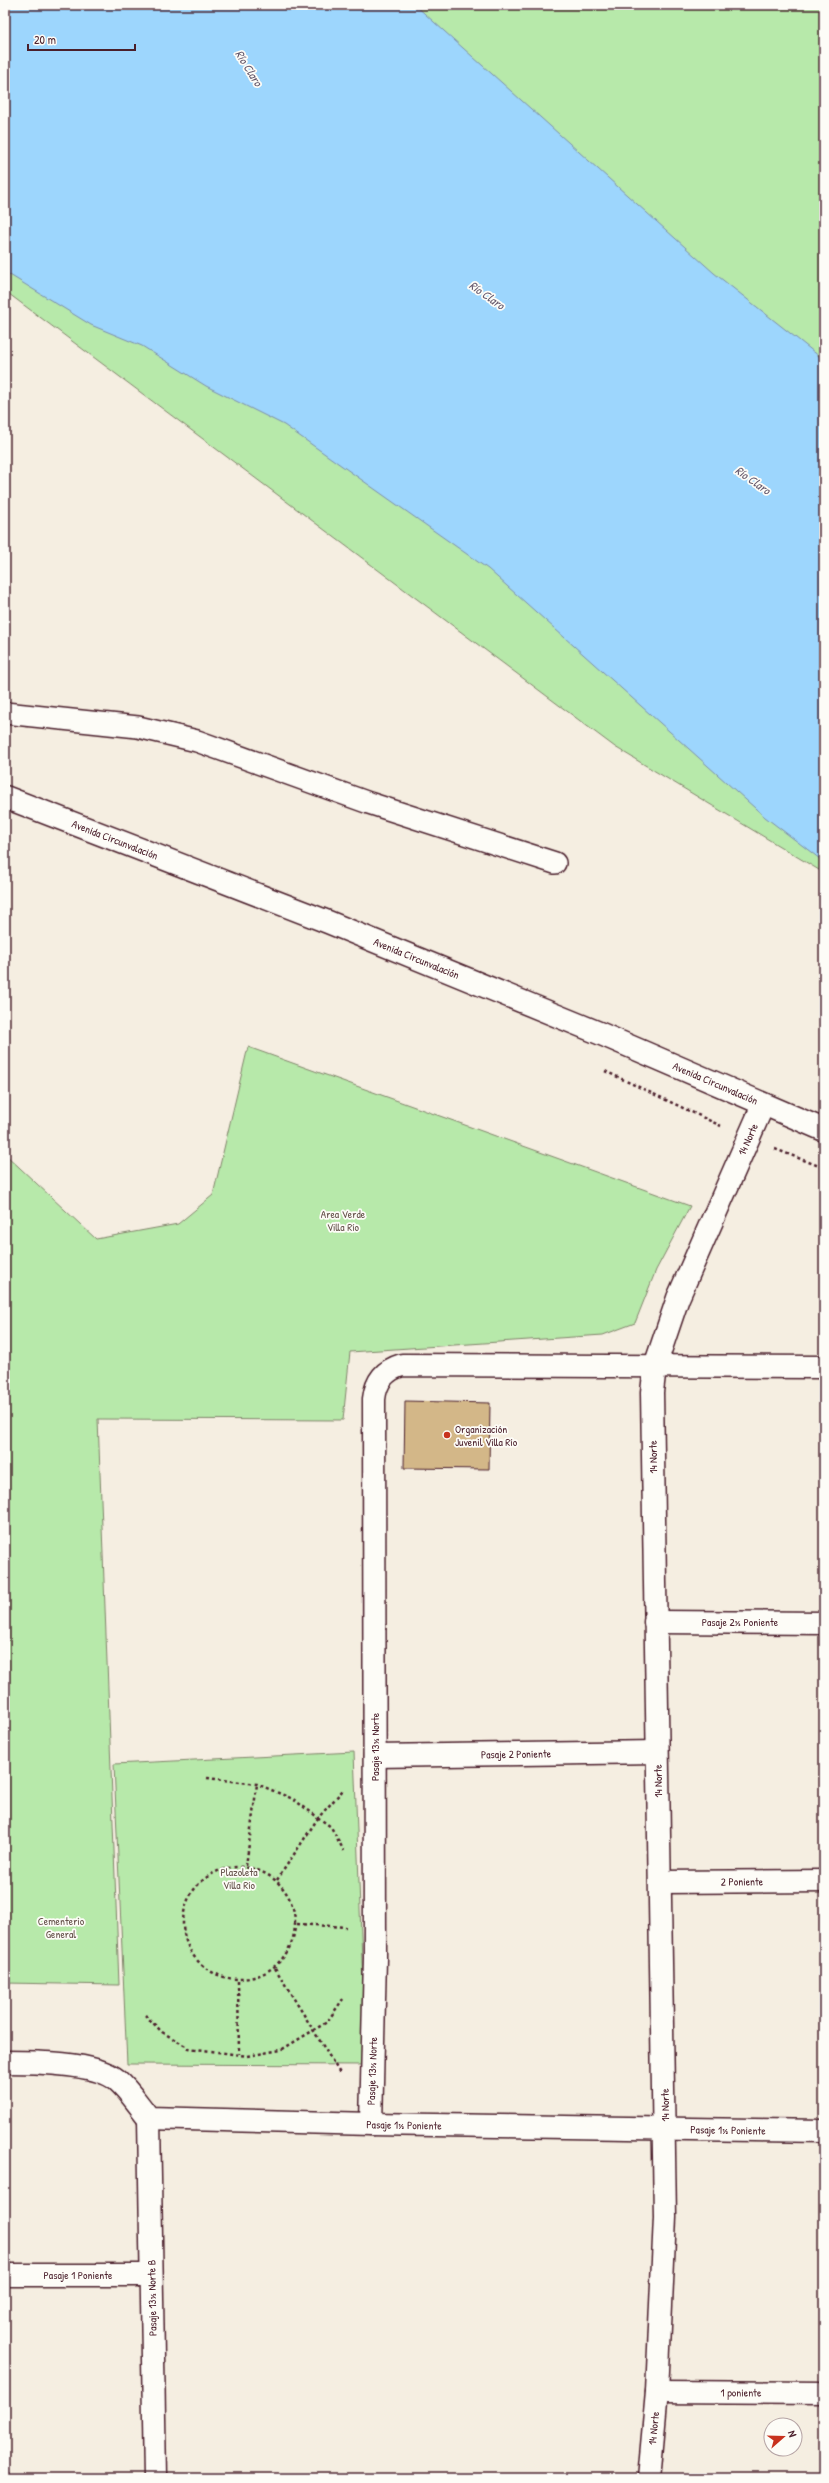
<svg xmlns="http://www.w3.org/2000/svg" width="829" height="2483" font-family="'Patrick Hand',sans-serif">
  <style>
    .green { fill: #b7e9aa; stroke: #80846a }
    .water { fill: #9dd6fd; stroke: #7c8da9 }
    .building { fill: #d3b788; stroke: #4a1f2b }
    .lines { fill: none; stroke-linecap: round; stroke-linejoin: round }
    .service-casing { stroke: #4a1f2b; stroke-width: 24 }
    .minor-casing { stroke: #4a1f2b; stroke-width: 25 }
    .tertiary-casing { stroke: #4a1f2b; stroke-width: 25 }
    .primary-casing { stroke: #4a1f2b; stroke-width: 25 }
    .path { stroke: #4a1f2b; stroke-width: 2.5; stroke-dasharray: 3 3; stroke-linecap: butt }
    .service { stroke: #fdfcf7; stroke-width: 21 }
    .minor { stroke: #fdfcf7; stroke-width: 22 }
    .tertiary { stroke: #fdfcf7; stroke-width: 22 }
    .primary { stroke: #fdfcf7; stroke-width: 22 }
    .poi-dot { fill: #c8321e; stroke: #fdfcf7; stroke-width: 1.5 }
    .labels { text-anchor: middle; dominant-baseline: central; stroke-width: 3.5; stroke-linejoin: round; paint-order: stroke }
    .street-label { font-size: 11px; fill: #4a1f2b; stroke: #fdfcf7 }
    .park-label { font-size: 11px; fill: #65524b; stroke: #fdfcf7 }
    .poi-label { font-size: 11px; fill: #4a1f2b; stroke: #fdfcf7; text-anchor: start }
    .water-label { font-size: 12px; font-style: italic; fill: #63566a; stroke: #fdfcf7 }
  </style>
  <rect width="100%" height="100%" fill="#f5eee1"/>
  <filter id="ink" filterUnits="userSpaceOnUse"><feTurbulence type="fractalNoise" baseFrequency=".025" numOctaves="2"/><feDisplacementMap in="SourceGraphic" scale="8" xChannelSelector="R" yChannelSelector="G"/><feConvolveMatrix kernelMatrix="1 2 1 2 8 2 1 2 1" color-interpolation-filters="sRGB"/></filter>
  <g filter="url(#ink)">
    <!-- green -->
    <g class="green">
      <path d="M5 5H824V873L615 747 5 291Z"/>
      <path d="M248 1047 690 1206 656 1270 635 1323 603 1335 350 1352 343 1420 98 1419 119 1985 5 1983V1154L96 1239 178 1224 213 1195Z"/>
      <path d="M354 1752 366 2065 127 2064 114 1764Z"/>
    </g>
    <!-- water -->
    <path class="water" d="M5 5H415L714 273 824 360V862L765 817 488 569 284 425 206 386 142 346 91 325 5 272Z"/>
    <!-- building -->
    <path class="building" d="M405 1401 490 1403 489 1469 404 1468Z"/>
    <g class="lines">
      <!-- service casing -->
      <g class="service-casing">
        <path id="service" d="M5 713 138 727 197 741 369 803 555 863"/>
      </g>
      <!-- minor casing -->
      <g class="minor-casing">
        <g id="minor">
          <path d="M655 1622 824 1623"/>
          <path id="s1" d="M375 1756 657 1752"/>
          <path id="s2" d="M660 1882 824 1881"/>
          <path d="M5 2062C33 2062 95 2062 117 2080 129 2090 139 2106 149 2118L371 2124 824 2131"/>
          <path d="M149 2118 155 2478"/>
          <path d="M371 2124 375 1958 374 1399C376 1381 385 1370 402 1365L824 1367"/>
          <path id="s3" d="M5 2275H151"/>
          <path id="s4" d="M657 2392 824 2393"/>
        </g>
      </g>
      <!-- tertiary casing -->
      <g class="tertiary-casing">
        <g id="tertiary">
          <path id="s5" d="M649 2478 657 2392 665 2217 652 1392 655 1366 678 1298 763 1105"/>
        </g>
      </g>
      <!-- primary casing -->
      <g class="primary-casing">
        <g id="primary">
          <path id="s6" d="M5 797 328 922 599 1033 824 1130"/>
        </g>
      </g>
      <!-- path -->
      <g class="path">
        <path d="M605 1071 721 1126"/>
        <path d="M775 1149 824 1168"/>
        <path d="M207 1778 257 1784 293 1799 331 1827 344 1851"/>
        <path d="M246 1866 257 1784"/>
        <circle cx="239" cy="1923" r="56"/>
        <path d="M277 1880 318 1818 343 1790"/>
        <path d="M297 1924 346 1927"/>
        <path d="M275 1968 341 2075"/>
        <path d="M238 1981 239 2054"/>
        <path d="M145 2015 162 2032 189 2048 247 2056 281 2050 327 2022 343 1999"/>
      </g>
      <!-- service -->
      <use href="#service" class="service"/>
      <!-- minor -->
      <use href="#minor" class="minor"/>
      <!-- tertiary -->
      <use href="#tertiary" class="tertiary"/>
      <!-- primary -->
      <use href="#primary" class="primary"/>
    </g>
  </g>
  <!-- markers -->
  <circle class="poi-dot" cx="447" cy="1435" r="4"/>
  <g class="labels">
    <!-- street labels -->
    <g class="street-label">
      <text stroke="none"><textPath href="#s6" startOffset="118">Avenida Circunvalación</textPath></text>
      <text stroke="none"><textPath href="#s6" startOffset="442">Avenida Circunvalación</textPath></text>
      <text stroke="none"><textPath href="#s6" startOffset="766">Avenida Circunvalación</textPath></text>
      <text stroke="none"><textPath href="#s5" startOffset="1358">14 Norte</textPath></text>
      <text transform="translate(653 1457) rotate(-91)">14 Norte</text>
      <text x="740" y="1622">Pasaje 2½ Poniente</text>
      <text transform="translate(375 1747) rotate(-90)">Pasaje 13½ Norte</text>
      <text stroke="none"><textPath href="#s1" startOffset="141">Pasaje 2 Poniente</textPath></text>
      <text transform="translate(658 1781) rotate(-91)">14 Norte</text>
      <text stroke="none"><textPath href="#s2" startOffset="82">2 Poniente</textPath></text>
      <text transform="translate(372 2071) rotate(-88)">Pasaje 13½ Norte</text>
      <text transform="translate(665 2105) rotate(-91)">14 Norte</text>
      <text transform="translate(404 2125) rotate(1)">Pasaje 1½ Poniente</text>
      <text transform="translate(728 2130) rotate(1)">Pasaje 1½ Poniente</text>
      <text stroke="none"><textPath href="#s3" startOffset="73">Pasaje 1 Poniente</textPath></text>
      <text transform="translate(152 2298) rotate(-91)">Pasaje 13½ Norte B</text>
      <text stroke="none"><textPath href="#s4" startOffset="84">1 poniente</textPath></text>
      <text stroke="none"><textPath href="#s5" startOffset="50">14 Norte</textPath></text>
    </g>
    <!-- park labels -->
    <g class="park-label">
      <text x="343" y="1214">Area Verde<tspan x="343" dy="13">Villa Río</tspan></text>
      <text x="239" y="1872">Plazoleta<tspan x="239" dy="13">Villa Río</tspan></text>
      <text x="61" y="1921">Cementerio<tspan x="61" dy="13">General</tspan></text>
    </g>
    <!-- poi labels -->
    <g class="poi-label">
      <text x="455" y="1429">Organización<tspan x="455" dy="13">Juvenil Villa Río</tspan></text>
    </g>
    <!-- water labels -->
    <g class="water-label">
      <text transform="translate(249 68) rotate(58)">Río Claro</text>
      <text transform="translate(487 295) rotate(35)">Río Claro</text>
      <text transform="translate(753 480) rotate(35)">Río Claro</text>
    </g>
  </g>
  <!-- margin -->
  <rect width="829" height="2483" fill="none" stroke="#fdfcf7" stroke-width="20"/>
  <rect x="10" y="10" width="809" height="2463" fill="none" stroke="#4a1f2b" stroke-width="1.5" filter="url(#ink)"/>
  <!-- north arrow -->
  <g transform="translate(783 2437) rotate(70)"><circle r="19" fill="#fdfcf7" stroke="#b5a4a5"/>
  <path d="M0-3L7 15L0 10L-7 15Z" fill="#c8321e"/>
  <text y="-6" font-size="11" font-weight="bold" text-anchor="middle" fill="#4a1f2b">N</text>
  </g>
  <!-- scale -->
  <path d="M28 44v6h107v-6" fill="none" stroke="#4a1f2b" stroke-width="2"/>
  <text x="34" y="44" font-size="12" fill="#4a1f2b" stroke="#fdfcf7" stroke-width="3" paint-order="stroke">20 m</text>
</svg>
